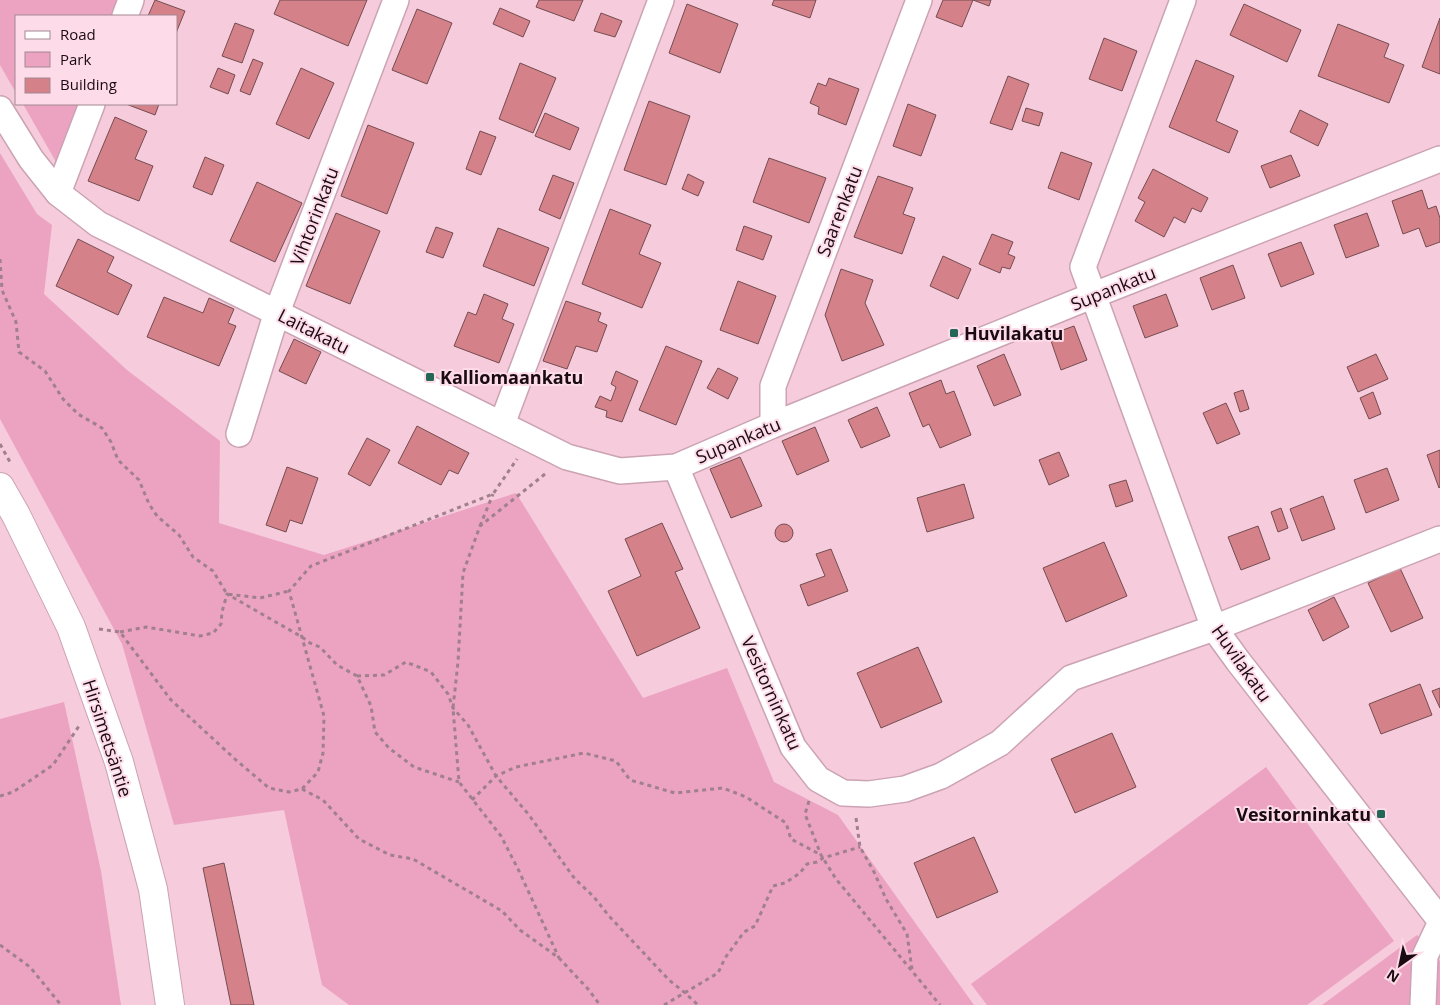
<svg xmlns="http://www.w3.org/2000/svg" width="1440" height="1005" font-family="'Open Sans',sans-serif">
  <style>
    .green { fill: #eca3c1 }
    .building { fill: #d4818a; stroke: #734d51 }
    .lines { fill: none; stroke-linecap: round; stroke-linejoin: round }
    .street-casing { stroke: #cba3b3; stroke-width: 28 }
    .secondary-casing { stroke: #cba3b3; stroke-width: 30 }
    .path { stroke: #a0808d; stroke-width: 3; stroke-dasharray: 4 4; stroke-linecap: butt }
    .street { stroke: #fff; stroke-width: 25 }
    .secondary { stroke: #fff; stroke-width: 28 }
    .poi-dot { fill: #256756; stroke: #fedbe8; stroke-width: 2 }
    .labels { text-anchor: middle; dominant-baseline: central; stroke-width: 4; stroke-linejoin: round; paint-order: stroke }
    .street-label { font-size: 18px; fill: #190b11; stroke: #fedbe8 }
    .poi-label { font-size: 18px; font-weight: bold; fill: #190b11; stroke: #fedbe8; text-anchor: start }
  </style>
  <rect width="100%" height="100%" fill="#f6cbdc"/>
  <!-- green -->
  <g class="green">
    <path d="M0 0H140L134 16H16V93L0 65Z"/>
    <path d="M23 104H100L68 183Z"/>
    <path d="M0 153 37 214 52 225 44 294 127 370 220 441 219 523 324 555 516 493 643 698 727 668 774 782 838 815 974 1005H349L322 985 284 810 174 825 122 644 0 419Z"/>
    <path d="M64 702 101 871 121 1005H0V719Z"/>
    <path d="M1266 767 1394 941 1307 1005H987L971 984Z"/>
    <path d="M1417 935 1440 961V1005H1322Z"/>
  </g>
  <!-- building -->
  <g class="building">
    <path d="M155 0 185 11 176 33V16H148Z"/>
    <path d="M280 0H367L348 46 274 14Z"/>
    <path d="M539 0H583L574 21 536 7Z"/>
    <path d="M774 0H816L810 18 772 5Z"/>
    <path d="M943 0H991L989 6 973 0 962 27 936 17Z"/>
    <path d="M687 4 738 24 720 73 669 53Z"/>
    <path d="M1244 4 1301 30 1287 62 1230 35Z"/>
    <path d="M500 8 530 21 523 37 493 24Z"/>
    <path d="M417 9 452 23 427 84 392 70Z"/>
    <path d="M601 13 622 21 615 37 594 31Z"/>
    <path d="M1440 18V74L1422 67Z"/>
    <path d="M235 23 254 30 242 63 222 56Z"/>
    <path d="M1338 24 1389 44 1384 57 1404 65 1389 103 1318 76Z"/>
    <path d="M1104 38 1137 51 1122 91 1089 79Z"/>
    <path d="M253 59 263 63 250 95 240 91Z"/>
    <path d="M1196 60 1234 76 1216 121 1238 131 1229 153 1169 127Z"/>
    <path d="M520 63 556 78 533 133 499 119Z"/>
    <path d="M218 68 235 75 228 94 210 87Z"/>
    <path d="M301 68 334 83 309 139 276 124Z"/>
    <path d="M1008 76 1029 84 1012 130 990 123Z"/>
    <path d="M829 78 859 89 846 125 818 114 819 107 810 103 818 83 826 86Z"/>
    <path d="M649 101 690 116 666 185 624 170Z"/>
    <path d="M126 104H159L155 115Z"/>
    <path d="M908 104 936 115 921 156 893 146Z"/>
    <path d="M1026 108 1043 113 1039 126 1022 121Z"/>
    <path d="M1300 110 1328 124 1318 146 1290 132Z"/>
    <path d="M545 113 579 128 570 150 535 136Z"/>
    <path d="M115 117 147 131 135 159 153 166 139 201 88 181Z"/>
    <path d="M368 125 414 143 387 214 341 196Z"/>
    <path d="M480 131 496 137 481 175 466 169Z"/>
    <path d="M1061 152 1092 163 1079 200 1048 188Z"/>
    <path d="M1291 155 1300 176 1270 188 1261 166Z"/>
    <path d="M205 157 224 165 212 195 193 187Z"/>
    <path d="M769 158 826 178 809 223 753 202Z"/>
    <path d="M1153 169 1208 198 1201 212 1192 208 1185 223 1174 217 1164 237 1135 221 1145 202 1138 198Z"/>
    <path d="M688 174 704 182 698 196 682 189Z"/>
    <path d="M553 175 574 183 560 219 539 210Z"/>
    <path d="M878 176 913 188 903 214 915 218 902 254 854 237Z"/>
    <path d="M257 182 302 203 275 262 230 241Z"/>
    <path d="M1422 190 1428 209 1436 206 1440 218V242L1426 247 1419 228 1403 234 1392 201Z"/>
    <path d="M610 209 651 225 639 254 661 263 642 308 582 284Z"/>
    <path d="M336 213 380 231 350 304 306 286Z"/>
    <path d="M1367 213 1379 246 1346 258 1334 225Z"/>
    <path d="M744 226 772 236 763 260 736 250Z"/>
    <path d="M436 227 453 233 443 258 426 252Z"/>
    <path d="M498 228 549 248 534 286 483 266Z"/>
    <path d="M992 234 1013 242 1008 254 1015 257 1010 269 1002 267 1000 273 979 264Z"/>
    <path d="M78 239 114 257 107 272 132 285 118 315 56 286Z"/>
    <path d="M1301 242 1314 274 1281 287 1268 254Z"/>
    <path d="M943 256 971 269 958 299 930 286Z"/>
    <path d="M1233 265 1245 298 1212 310 1200 278Z"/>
    <path d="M841 269 873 280 865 303 884 345 842 361 825 315Z"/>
    <path d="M738 281 776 296 758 344 720 330Z"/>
    <path d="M484 294 508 304 502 319 514 324 499 363 454 346 468 312 476 315Z"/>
    <path d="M1166 294 1178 326 1145 338 1133 306Z"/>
    <path d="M164 297 203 313 209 298 234 309 228 323 236 326 219 366 147 337Z"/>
    <path d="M566 301 601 313 598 321 607 325 597 352 576 346 567 369 543 361Z"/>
    <path d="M1074 326 1087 360 1061 370 1049 335Z"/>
    <path d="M294 339 321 352 306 384 279 371Z"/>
    <path d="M666 346 702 361 676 425 639 410Z"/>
    <path d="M1004 354 1021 395 994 406 977 366Z"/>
    <path d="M1376 354 1388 379 1358 392 1347 367Z"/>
    <path d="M718 368 738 378 728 399 707 388Z"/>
    <path d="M616 371 638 381 622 422 606 417 607 411 595 407 600 396 611 401 616 387 611 384Z"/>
    <path d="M941 380 946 394 954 391 971 435 940 448 929 424 923 427 909 393Z"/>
    <path d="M1243 390 1249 409 1240 412 1234 393Z"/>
    <path d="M1373 392 1381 414 1369 419 1360 398Z"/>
    <path d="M1226 403 1240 434 1217 444 1203 413Z"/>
    <path d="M877 407 890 436 861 448 848 420Z"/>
    <path d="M417 426 469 453 458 474 449 470 441 485 398 463Z"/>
    <path d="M815 427 829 461 797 475 782 441Z"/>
    <path d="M367 438 390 450 370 486 348 474Z"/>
    <path d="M1440 450V487L1439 488 1427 455Z"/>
    <path d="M1059 452 1069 476 1049 485 1039 460Z"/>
    <path d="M740 457 762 506 731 518 710 469Z"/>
    <path d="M287 467 318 478 302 524 290 520 286 532 266 525Z"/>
    <path d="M1387 468 1399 500 1366 513 1354 480Z"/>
    <path d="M1126 480 1133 501 1116 507 1109 485Z"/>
    <path d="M964 484 974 518 927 532 917 498Z"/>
    <path d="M1323 496 1335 529 1302 541 1290 509Z"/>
    <path d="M1281 508 1288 528 1278 532 1271 512Z"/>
    <path d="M662 523 683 569 675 572 700 628 637 656 608 591 641 576 625 539Z"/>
    <circle cx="784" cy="533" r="9"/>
    <path d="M1258 526 1270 559 1241 570 1228 537Z"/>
    <path d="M1104 542 1127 596 1066 622 1043 568Z"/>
    <path d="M831 549 848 591 808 606 800 585 825 576 816 554Z"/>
    <path d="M1400 568 1423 618 1391 632 1368 583Z"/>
    <path d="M1334 597 1349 627 1323 641 1308 610Z"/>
    <path d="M918 647 942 702 881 728 857 673Z"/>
    <path d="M1420 684 1432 715 1381 734 1369 704Z"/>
    <path d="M1440 688V708L1432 691Z"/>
    <path d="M1112 733 1136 787 1075 813 1051 759Z"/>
    <path d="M974 837 998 892 937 918 914 863Z"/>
    <path d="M224 863 254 1005H231L203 868Z"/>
  </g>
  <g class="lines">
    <!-- street casing -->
    <g class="street-casing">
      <g id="street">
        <path d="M1183 0 1083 267 1214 628 1238 661 1440 920"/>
        <path d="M125 16 131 0"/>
        <path d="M0 109 31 159 58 193 98 224 567 457 620 471 676 467 773 425 1094 295 1440 159"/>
        <path d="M58 193 92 104"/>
        <path d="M502 424 661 0"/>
        <path d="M773 425V386L919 0"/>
        <path d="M239 434 277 312 396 0"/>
        <path d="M676 467 793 747 818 779 843 793 869 794 905 789 941 776 1000 743 1071 678 1214 628 1440 539"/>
        <path d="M1423 1005 1425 956 1440 924"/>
      </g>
    </g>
    <!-- secondary casing -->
    <g class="secondary-casing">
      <path id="secondary" d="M0 487 16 515 71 627 119 762 153 889 170 1005"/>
    </g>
    <!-- path -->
    <g class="path">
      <path d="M0 259 2 290 16 322 19 352 45 371 63 399 78 414 102 428 111 442 118 460 139 480 149 504 157 516 179 535 193 557 213 571 227 594 260 598 289 591"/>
      <path d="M0 444 10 462"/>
      <path d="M545 474 480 526 463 573 458 662 453 708 459 782 501 836 519 871 559 958"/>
      <path d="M480 526 493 494"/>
      <path d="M99 629 120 632 171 700 236 760 269 788 289 792 302 789 318 772 323 753 324 716 289 591 311 566 493 494 517 459"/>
      <path d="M120 632 146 627 200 636 213 633 221 624 222 612 227 594 302 637 310 643 320 647 337 665 357 676 371 706 375 732 389 748 414 767 459 782"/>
      <path d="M357 676 384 675 406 662 431 672 448 694 453 708 468 725 496 776 529 815 575 879 593 896 609 916 669 980 684 992 698 1005"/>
      <path d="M302 789 323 800 359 839 390 855 413 859 502 911 520 930 559 958 588 989 600 1005"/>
      <path d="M0 796 13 792 53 765 79 726"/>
      <path d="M472 800 496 776 516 767 584 753 616 761 630 780 675 793 723 788 746 797 786 823 791 839 821 855"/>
      <path d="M809 801 805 814 821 855 836 879 940 1005"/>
      <path d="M856 818 860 847 874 872 886 899 907 934 912 969"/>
      <path d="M0 945 30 967 61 1005"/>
      <path d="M664 1005 718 973 725 958 744 932 755 926 773 886 785 883 800 873 807 864 817 862 823 858 860 847"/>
    </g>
    <!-- street -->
    <use href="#street" class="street"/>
    <!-- secondary -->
    <use href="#secondary" class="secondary"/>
  </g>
  <!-- markers -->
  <g class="poi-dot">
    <rect x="949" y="328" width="10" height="10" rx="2.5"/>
    <rect x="425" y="372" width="10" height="10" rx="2.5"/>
    <rect x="1376" y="809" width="10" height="10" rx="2.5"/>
  </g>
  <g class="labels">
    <!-- street labels -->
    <g class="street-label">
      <text transform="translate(839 211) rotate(-69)">Saarenkatu</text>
      <text transform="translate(314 216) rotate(-69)">Vihtorinkatu</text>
      <text transform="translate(1113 288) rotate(-22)">Supankatu</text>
      <text transform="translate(314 331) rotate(27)">Laitakatu</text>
      <text transform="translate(738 440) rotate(-23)">Supankatu</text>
      <text transform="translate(1242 663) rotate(55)">Huvilakatu</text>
      <text transform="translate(772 693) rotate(66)">Vesitorninkatu</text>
      <text transform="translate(108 738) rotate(72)">Hirsimetsäntie</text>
    </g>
    <!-- poi labels -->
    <g class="poi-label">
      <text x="964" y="333">Huvilakatu</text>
      <text x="440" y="377">Kalliomaankatu</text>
      <text x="1371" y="814" text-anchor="end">Vesitorninkatu</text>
    </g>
  </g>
  <!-- legend -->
  <rect x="15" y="15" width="162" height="90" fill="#fedbe8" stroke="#a28892"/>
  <rect x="25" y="31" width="25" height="8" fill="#ffffff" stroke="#a28892"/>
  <text x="60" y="40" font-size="15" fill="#190b11">Road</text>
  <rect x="25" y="52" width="25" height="15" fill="#eca3c1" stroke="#a28892"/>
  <text x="60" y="65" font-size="15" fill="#190b11">Park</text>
  <rect x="25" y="78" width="25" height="15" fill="#d4818a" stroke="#a28892"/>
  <text x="60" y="90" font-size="15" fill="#190b11">Building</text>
  <!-- north arrow -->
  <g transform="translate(1400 965) rotate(213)" stroke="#fedbe8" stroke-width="4" paint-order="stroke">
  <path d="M0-4L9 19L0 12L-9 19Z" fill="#190b11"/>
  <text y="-8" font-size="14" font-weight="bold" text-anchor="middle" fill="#190b11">N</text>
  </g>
</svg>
